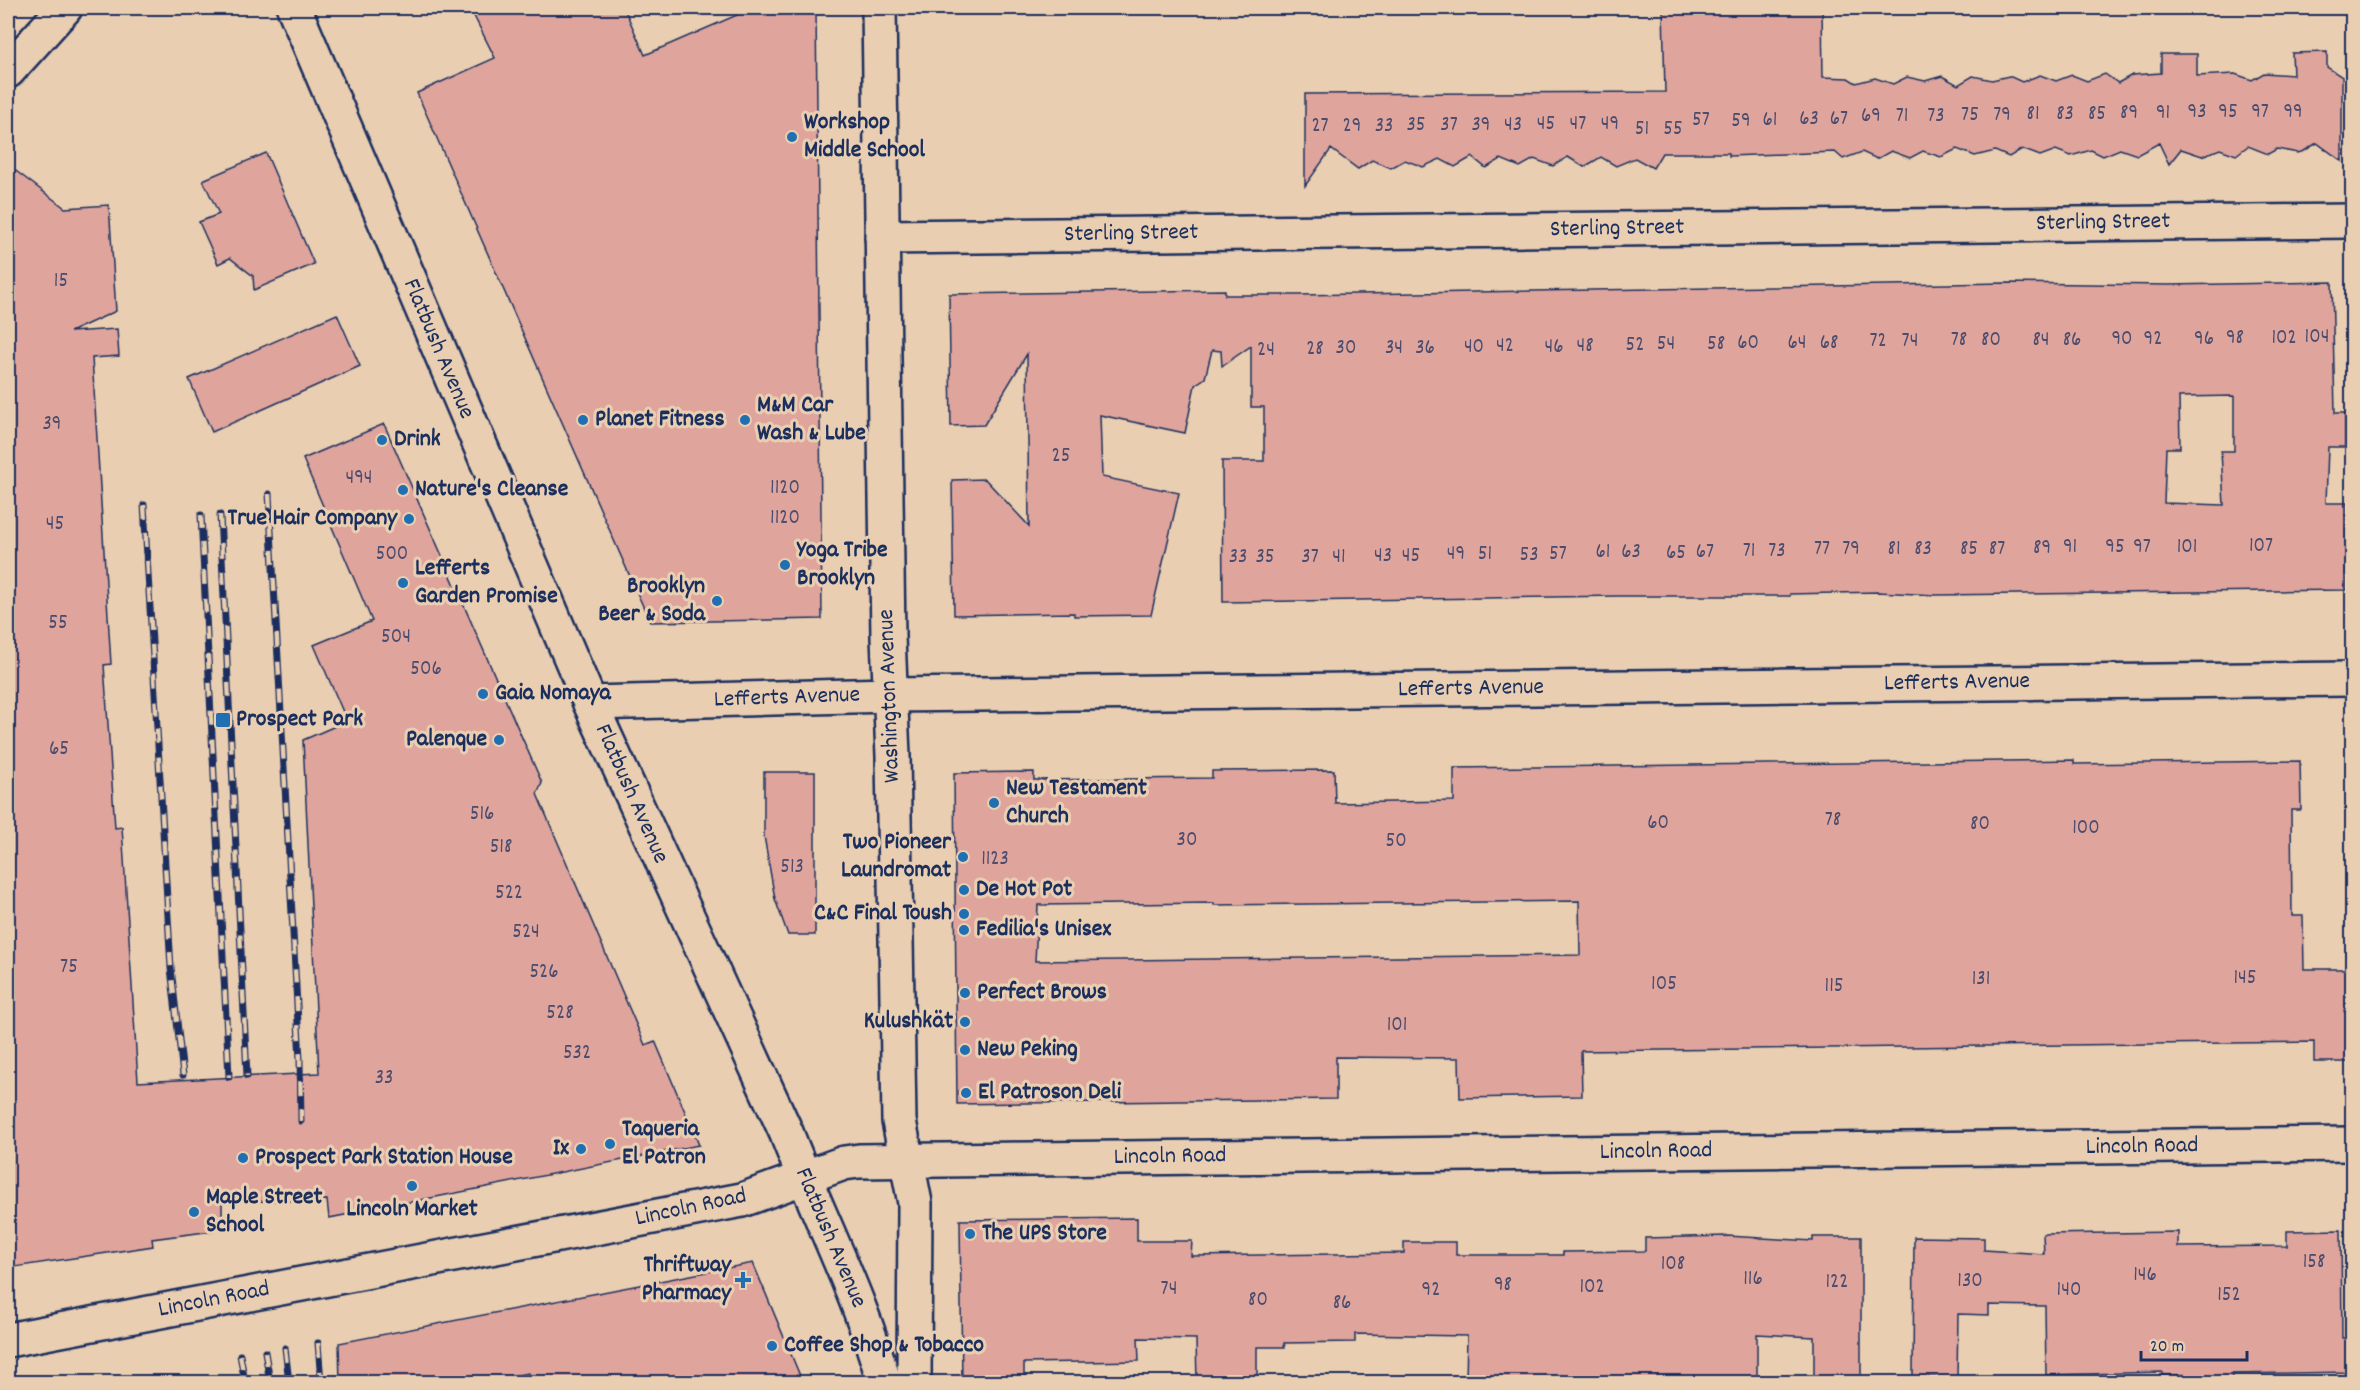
<svg xmlns="http://www.w3.org/2000/svg" width="2360" height="1390" font-family="Dekko,sans-serif">
  <style>
    .building { fill: #dfa59d; stroke: #1b2f5e; stroke-width: 1.5; fill-rule: evenodd }
    .lines { fill: none; stroke-linecap: round; stroke-linejoin: round }
    .minor-casing { stroke: #1b2f5e; stroke-width: 38 }
    .secondary-casing { stroke: #1b2f5e; stroke-width: 38 }
    .primary-casing { stroke: #1b2f5e; stroke-width: 38 }
    .minor { stroke: #e9ceb1; stroke-width: 33 }
    .secondary { stroke: #e9ceb1; stroke-width: 33 }
    .primary { stroke: #e9ceb1; stroke-width: 33 }
    .rail-casing { stroke: #1b2f5e; stroke-width: 7 }
    .rail { stroke: #e9ceb1; stroke-width: 4.5; stroke-dasharray: 14; stroke-linecap: butt }
    .poi-dot { fill: #1f6fb2; stroke: #e9ceb1; stroke-width: 2 }
    .labels { text-anchor: middle; dominant-baseline: central; stroke-width: 6; stroke-linejoin: round; paint-order: stroke }
    .number-label { font-size: 21px; fill: #4c4c6e }
    .poi-label { font-size: 24px; font-weight: bold; fill: #1b2f5e; stroke: #e9ceb1; text-anchor: start }
    .street-label { font-size: 24px; fill: #1b2f5e; stroke: #e9ceb1 }
  </style>
  <rect width="100%" height="100%" fill="#e9ceb1"/>
  <filter id="ink" filterUnits="userSpaceOnUse"><feTurbulence type="fractalNoise" baseFrequency=".0167" numOctaves="2"/><feDisplacementMap in="SourceGraphic" scale="12" xChannelSelector="R" yChannelSelector="G"/><feConvolveMatrix kernelMatrix="1 2 1 2 8 2 1 2 1" color-interpolation-filters="sRGB"/></filter>
  <g filter="url(#ink)">
    <!-- building -->
    <g class="building">
      <path d="M470 8H624L645 55 753 8H816L822 619 650 622 417 93 495 58Z"/>
      <path d="M1663 8H1822L1823 77 1848 78 1856 83 1875 78 1893 84 1907 77 1925 81 1942 76 1958 85 1973 76 1992 80 2009 76 2022 82 2040 75 2056 81 2072 75 2087 81 2105 74 2118 83 2132 75 2161 73V54H2197V76L2235 74 2252 80 2264 73 2293 75 2292 53 2327 52V67L2342 77V161L2317 143 2304 151 2298 153 2277 149 2268 154 2248 146 2236 155 2220 149 2202 156 2181 149 2169 164 2159 143 2137 155 2120 149 2103 156 2091 150 2071 156 2056 150 2040 156 2022 149 2009 157 1995 151 1975 156 1957 149 1941 157 1923 151 1910 158 1891 151 1877 159 1862 152 1843 159 1835 152 1729 156V153H1662L1653 168 1635 158 1616 166 1601 157 1584 167 1568 157 1553 166 1534 159 1520 167 1501 159 1486 168 1472 157 1455 167 1440 159 1423 167 1405 160 1391 168 1372 160 1358 169 1331 149 1305 186V94L1665 92Z"/>
      <path d="M266 153 314 264 254 290 253 276 230 258 218 264 199 222 219 214 203 180Z"/>
      <path d="M8 165 65 208 109 205 116 311 70 332 117 329 119 356 92 358 111 664 104 665 115 828 122 827 138 1082 319 1073 303 740 347 721 314 645 372 621 303 459 384 424 542 783 537 794 645 1045 655 1041 699 1145 329 1218 327 1200 222 1202V1223L213 1231 152 1239 153 1246 8 1268Z"/>
      <path d="M2332 282 2335 413H2345V447H2328L2326 503H2347V590L1935 595 1878 592 1790 594V596H1617L1223 602 1222 461H1264V407H1251V346L1222 366 1221 351 1212 350 1205 378 1195 385 1185 433 1100 415 1102 477 1179 493 1151 615 1074 616V613L954 615 952 480 985 479 1029 526 1027 354 984 425 951 426 949 294 1225 290V295H1298L2006 283 2169 285ZM2234 396V451H2221L2224 505 2164 503 2166 448H2180L2179 397Z"/>
      <path d="M337 314 360 366 212 432 189 379Z"/>
      <path d="M2074 760V764L2300 761 2301 810H2291L2292 916H2303L2304 969H2352V1062H2314V1042L1581 1051 1582 1096 1460 1098 1459 1058 1336 1057V1099L957 1104 954 773 1034 772V780L1212 778V771L1334 770 1335 803 1454 801V768ZM1579 901 1580 955 1035 961 1038 905 1214 903V905Z"/>
      <path d="M764 772H815V935H788L775 899 764 836Z"/>
      <path d="M1137 1218V1241H1192L1191 1256 1404 1253V1242H1456V1255H1563V1252L1645 1251V1238L1727 1236 1813 1241V1237H1861V1379L1814 1380V1337L1757 1334V1383H1720V1380H1665V1383H1635V1380L1466 1382 1467 1336 1355 1334V1342L1284 1343 1285 1347H1257V1383H1197L1196 1339 1138 1338 1139 1361 1024 1363V1383H962L960 1220Z"/>
      <path d="M2341 1230 2342 1338H2352V1372L2232 1374V1383H2187V1375H2162V1372L2046 1375 2045 1306 1989 1305V1315L1958 1314 1957 1378 1913 1377 1914 1237 1984 1238V1250L2044 1254 2043 1234 2178 1232V1247L2287 1246V1231Z"/>
      <path d="M753 1263 803 1383H530L528 1373 475 1383H340L339 1343Z"/>
    </g>
    <g class="lines">
      <!-- minor casing -->
      <g class="minor-casing">
        <g id="minor">
          <path d="M882 237 2352 221"/>
          <path d="M590 703 890 695 2352 679"/>
          <path d="M8 1340 742 1200 844 1163 859 1161 2352 1144"/>
        </g>
      </g>
      <!-- secondary casing -->
      <g class="secondary-casing">
        <g id="secondary">
          <path d="M879 8 888 637 893 756 899 1121 915 1203 914 1382"/>
          <path d="M8 71 65 8"/>
        </g>
      </g>
      <!-- primary casing -->
      <g class="primary-casing">
        <path id="primary" d="M294 8 590 703 786 1132C818 1216 860 1295 884 1382"/>
      </g>
      <!-- minor -->
      <use href="#minor" class="minor"/>
      <!-- secondary -->
      <use href="#secondary" class="secondary"/>
      <!-- primary -->
      <use href="#primary" class="primary"/>
      <!-- rail casing -->
      <g class="rail-casing">
        <g id="rail">
          <path d="M269 494 300 1060 301 1121"/>
          <path d="M144 505 171 968 183 1075"/>
          <path d="M201 515 229 1077"/>
          <path d="M220 515 247 1076"/>
          <path d="M318 1343 321 1382"/>
          <path d="M285 1348 289 1382"/>
          <path d="M265 1352 270 1382"/>
          <path d="M240 1355 245 1382"/>
        </g>
      </g>
      <!-- rail -->
      <use href="#rail" class="rail"/>
    </g>
  </g>
  <!-- markers -->
  <g class="poi-dot">
    <circle cx="792" cy="137" r="6"/>
    <circle cx="583" cy="420" r="6"/>
    <circle cx="745" cy="420" r="6"/>
    <circle cx="382" cy="440" r="6"/>
    <circle cx="403" cy="490" r="6"/>
    <circle cx="409" cy="519" r="6"/>
    <circle cx="785" cy="565" r="6"/>
    <circle cx="403" cy="583" r="6"/>
    <circle cx="717" cy="601" r="6"/>
    <circle cx="483" cy="694" r="6"/>
    <rect x="215" y="712" width="16" height="16" rx="3"/>
    <circle cx="499" cy="740" r="6"/>
    <circle cx="994" cy="803" r="6"/>
    <circle cx="963" cy="857" r="6"/>
    <circle cx="964" cy="890" r="6"/>
    <circle cx="964" cy="914" r="6"/>
    <circle cx="964" cy="930" r="6"/>
    <circle cx="965" cy="993" r="6"/>
    <circle cx="965" cy="1022" r="6"/>
    <circle cx="965" cy="1050" r="6"/>
    <circle cx="966" cy="1093" r="6"/>
    <circle cx="610" cy="1144" r="6"/>
    <circle cx="581" cy="1149" r="6"/>
    <circle cx="243" cy="1158" r="6"/>
    <circle cx="412" cy="1186" r="6"/>
    <circle cx="194" cy="1212" r="6"/>
    <circle cx="970" cy="1234" r="6"/>
    <path d="M740 1271h6v6h6v6h-6v6h-6v-6h-6v-6h6z"/>
    <circle cx="772" cy="1346" r="6"/>
  </g>
  <g class="labels">
    <!-- number labels -->
    <g class="number-label">
      <text x="2197" y="113">93</text>
      <text x="2228" y="113">95</text>
      <text x="2260" y="113">97</text>
      <text x="2293" y="113">99</text>
      <text x="2129" y="114">89</text>
      <text x="2163" y="114">91</text>
      <text x="2033" y="115">81</text>
      <text x="2065" y="115">83</text>
      <text x="2097" y="115">85</text>
      <text x="1970" y="116">75</text>
      <text x="2002" y="116">79</text>
      <text x="1871" y="117">69</text>
      <text x="1902" y="117">71</text>
      <text x="1936" y="117">73</text>
      <text x="1809" y="120">63</text>
      <text x="1839" y="120">67</text>
      <text x="1701" y="121">57</text>
      <text x="1770" y="121">61</text>
      <text x="1741" y="122">59</text>
      <text x="1546" y="125">45</text>
      <text x="1578" y="125">47</text>
      <text x="1610" y="125">49</text>
      <text x="1416" y="126">35</text>
      <text x="1449" y="126">37</text>
      <text x="1481" y="126">39</text>
      <text x="1513" y="126">43</text>
      <text x="1320" y="127">27</text>
      <text x="1352" y="127">29</text>
      <text x="1384" y="127">33</text>
      <text x="1642" y="130">51</text>
      <text x="1673" y="130">55</text>
      <text x="61" y="282">15</text>
      <text x="2317" y="338">104</text>
      <text x="2235" y="339">98</text>
      <text x="2284" y="339">102</text>
      <text x="2122" y="340">90</text>
      <text x="2153" y="340">92</text>
      <text x="2204" y="340">96</text>
      <text x="1959" y="341">78</text>
      <text x="1991" y="341">80</text>
      <text x="2041" y="341">84</text>
      <text x="2072" y="341">86</text>
      <text x="1878" y="342">72</text>
      <text x="1910" y="342">74</text>
      <text x="1748" y="344">60</text>
      <text x="1797" y="344">64</text>
      <text x="1829" y="344">68</text>
      <text x="1666" y="345">54</text>
      <text x="1716" y="345">58</text>
      <text x="1635" y="346">52</text>
      <text x="1505" y="347">42</text>
      <text x="1585" y="347">48</text>
      <text x="1474" y="348">40</text>
      <text x="1554" y="348">46</text>
      <text x="1346" y="349">30</text>
      <text x="1394" y="349">34</text>
      <text x="1425" y="349">36</text>
      <text x="1315" y="350">28</text>
      <text x="1266" y="351">24</text>
      <text x="52" y="425">39</text>
      <text x="1061" y="457">25</text>
      <text x="359" y="479">494</text>
      <text x="785" y="489">1120</text>
      <text x="785" y="519">1120</text>
      <text x="55" y="525">45</text>
      <text x="2261" y="547">107</text>
      <text x="2070" y="548">91</text>
      <text x="2115" y="548">95</text>
      <text x="2142" y="548">97</text>
      <text x="2187" y="548">101</text>
      <text x="2042" y="549">89</text>
      <text x="1822" y="550">77</text>
      <text x="1851" y="550">79</text>
      <text x="1894" y="550">81</text>
      <text x="1923" y="550">83</text>
      <text x="1969" y="550">85</text>
      <text x="1997" y="550">87</text>
      <text x="1749" y="552">71</text>
      <text x="1777" y="552">73</text>
      <text x="1603" y="553">61</text>
      <text x="1631" y="553">63</text>
      <text x="1705" y="553">67</text>
      <text x="1676" y="554">65</text>
      <text x="392" y="555">500</text>
      <text x="1456" y="555">49</text>
      <text x="1485" y="555">51</text>
      <text x="1558" y="555">57</text>
      <text x="1529" y="556">53</text>
      <text x="1383" y="557">43</text>
      <text x="1411" y="557">45</text>
      <text x="1238" y="558">33</text>
      <text x="1265" y="558">35</text>
      <text x="1310" y="558">37</text>
      <text x="1339" y="558">41</text>
      <text x="58" y="624">55</text>
      <text x="396" y="638">504</text>
      <text x="426" y="670">506</text>
      <text x="59" y="750">65</text>
      <text x="482" y="815">516</text>
      <text x="1833" y="821">78</text>
      <text x="1658" y="824">60</text>
      <text x="1980" y="825">80</text>
      <text x="2086" y="829">100</text>
      <text x="1187" y="841">30</text>
      <text x="1396" y="842">50</text>
      <text x="501" y="848">518</text>
      <text x="995" y="860">1123</text>
      <text x="792" y="868">513</text>
      <text x="509" y="894">522</text>
      <text x="526" y="933">524</text>
      <text x="69" y="968">75</text>
      <text x="544" y="973">526</text>
      <text x="2245" y="979">145</text>
      <text x="1981" y="980">131</text>
      <text x="1664" y="985">105</text>
      <text x="1834" y="987">115</text>
      <text x="560" y="1014">528</text>
      <text x="1397" y="1026">101</text>
      <text x="577" y="1054">532</text>
      <text x="384" y="1079">33</text>
      <text x="2314" y="1263">158</text>
      <text x="1673" y="1265">108</text>
      <text x="2145" y="1276">146</text>
      <text x="1753" y="1280">116</text>
      <text x="1970" y="1282">130</text>
      <text x="1837" y="1283">122</text>
      <text x="1503" y="1286">98</text>
      <text x="1592" y="1288">102</text>
      <text x="1169" y="1290">74</text>
      <text x="1431" y="1291">92</text>
      <text x="2069" y="1291">140</text>
      <text x="2229" y="1296">152</text>
      <text x="1258" y="1301">80</text>
      <text x="1342" y="1304">86</text>
    </g>
    <!-- poi labels -->
    <g class="poi-label">
      <text x="804" y="123">Workshop<tspan x="804" dy="28">Middle School</tspan></text>
      <text x="757" y="406">M&amp;M Car<tspan x="757" dy="28">Wash &amp; Lube</tspan></text>
      <text x="595" y="420">Planet Fitness</text>
      <text x="394" y="440">Drink</text>
      <text x="415" y="490">Nature's Cleanse</text>
      <text x="397" y="519" text-anchor="end">True Hair Company</text>
      <text x="797" y="551">Yoga Tribe<tspan x="797" dy="28">Brooklyn</tspan></text>
      <text x="415" y="569">Lefferts<tspan x="415" dy="28">Garden Promise</tspan></text>
      <text x="705" y="587" text-anchor="end">Brooklyn<tspan x="705" dy="28">Beer &amp; Soda</tspan></text>
      <text x="495" y="694">Gaia Nomaya</text>
      <text x="236" y="720">Prospect Park</text>
      <text x="487" y="740" text-anchor="end">Palenque</text>
      <text x="1006" y="789">New Testament<tspan x="1006" dy="28">Church</tspan></text>
      <text x="951" y="843" text-anchor="end">Two Pioneer<tspan x="951" dy="28">Laundromat</tspan></text>
      <text x="976" y="890">De Hot Pot</text>
      <text x="952" y="914" text-anchor="end">C&amp;C Final Toush</text>
      <text x="976" y="930">Fedilia's Unisex</text>
      <text x="977" y="993">Perfect Brows</text>
      <text x="953" y="1022" text-anchor="end">Kulushkät</text>
      <text x="977" y="1050">New Peking</text>
      <text x="978" y="1093">El Patroson Deli</text>
      <text x="622" y="1130">Taqueria<tspan x="622" dy="28">El Patron</tspan></text>
      <text x="569" y="1149" text-anchor="end">Ix</text>
      <text x="255" y="1158">Prospect Park Station House</text>
      <text x="206" y="1198">Maple Street<tspan x="206" dy="28">School</tspan></text>
      <text x="412" y="1210" text-anchor="middle">Lincoln Market</text>
      <text x="982" y="1234">The UPS Store</text>
      <text x="731" y="1266" text-anchor="end">Thriftway<tspan x="731" dy="28">Pharmacy</tspan></text>
      <text x="784" y="1346">Coffee Shop &amp; Tobacco</text>
    </g>
    <!-- street labels -->
    <g class="street-label">
      <text transform="translate(2103 223) rotate(-1)">Sterling Street</text>
      <text transform="translate(1617 229) rotate(-1)">Sterling Street</text>
      <text transform="translate(1131 234) rotate(-1)">Sterling Street</text>
      <text transform="translate(438 349) rotate(67)">Flatbush Avenue</text>
      <text transform="translate(1957 683) rotate(-1)">Lefferts Avenue</text>
      <text transform="translate(1471 689) rotate(-1)">Lefferts Avenue</text>
      <text transform="translate(890 696) rotate(-92)">Washington Avenue</text>
      <text transform="translate(787 698) rotate(-2)">Lefferts Avenue</text>
      <text transform="translate(631 794) rotate(66)">Flatbush Avenue</text>
      <text transform="translate(2142 1147) rotate(-1)">Lincoln Road</text>
      <text transform="translate(1656 1152) rotate(-1)">Lincoln Road</text>
      <text transform="translate(1170 1157) rotate(-1)">Lincoln Road</text>
      <text transform="translate(691 1208) rotate(-12)">Lincoln Road</text>
      <text transform="translate(830 1238) rotate(67)">Flatbush Avenue</text>
      <text transform="translate(214 1300) rotate(-11)">Lincoln Road</text>
    </g>
  </g>
  <!-- margin -->
  <rect width="2360" height="1390" fill="none" stroke="#e9ceb1" stroke-width="30"/>
  <rect x="15" y="15" width="2330" height="1360" fill="none" stroke="#1b2f5e" stroke-width="2" filter="url(#ink)"/>
  <!-- scale -->
  <path d="M2141 1351v9h106v-9" fill="none" stroke="#1b2f5e" stroke-width="3"/>
  <text x="2150" y="1351" font-size="18" fill="#1b2f5e" stroke="#e9ceb1" stroke-width="4.5" paint-order="stroke">20 m</text>
</svg>
